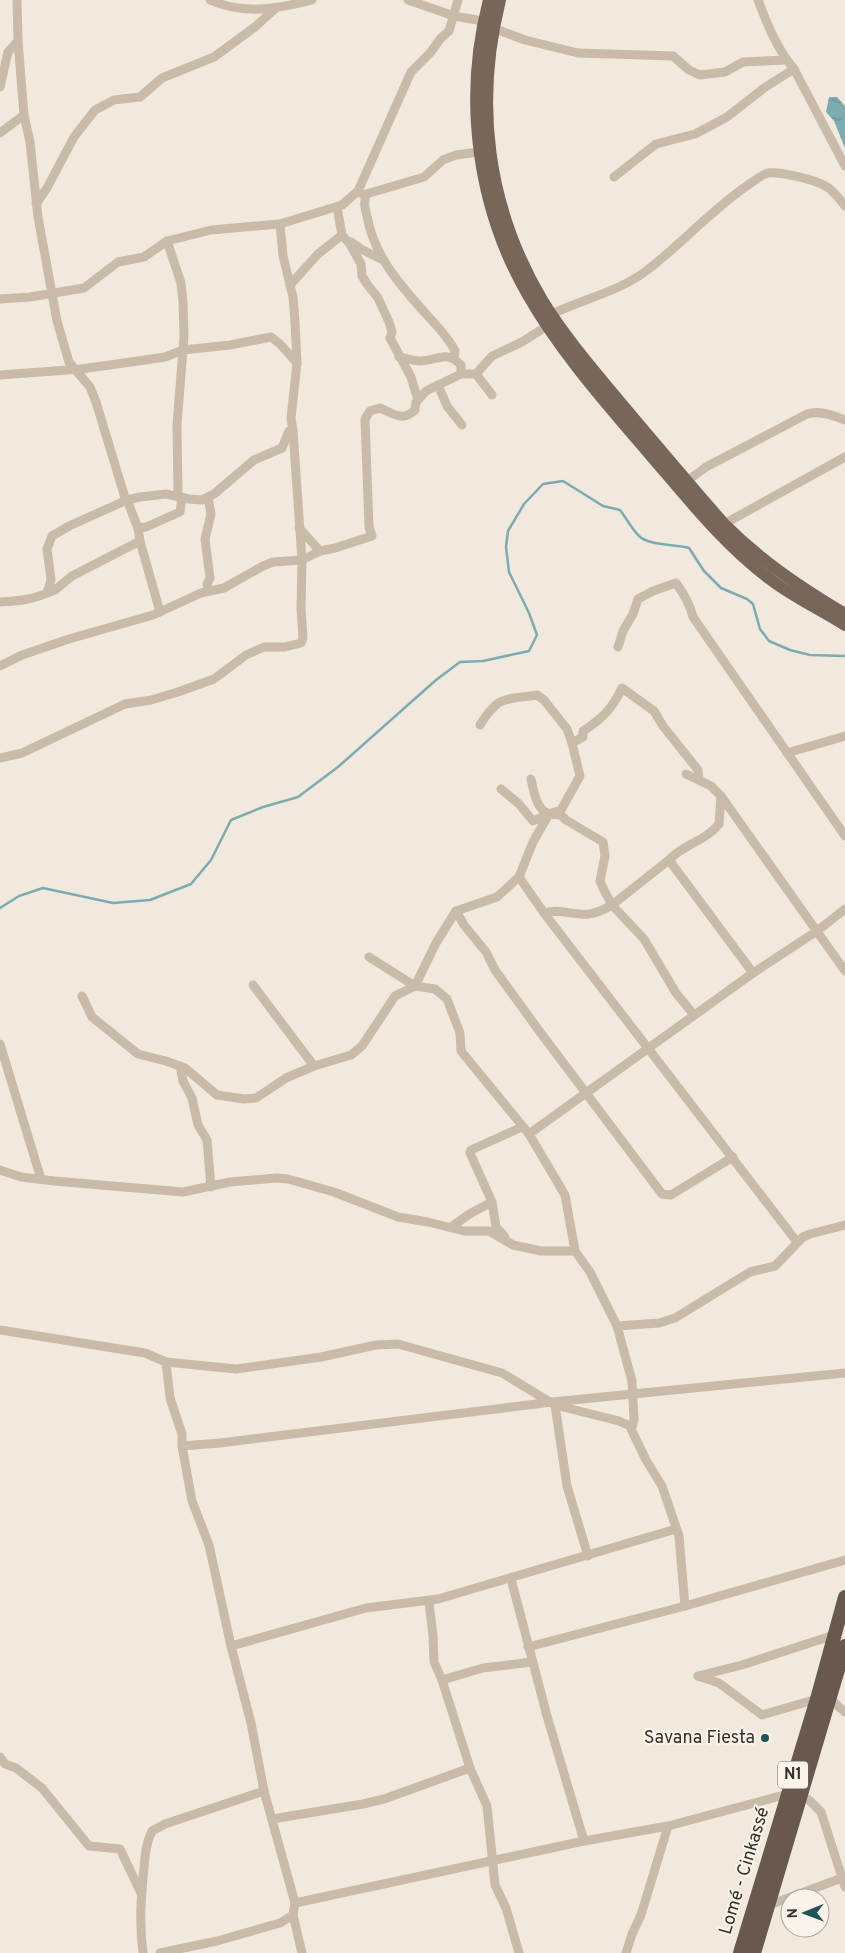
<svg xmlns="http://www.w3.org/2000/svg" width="845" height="1953" font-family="Overpass,sans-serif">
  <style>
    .water { fill: url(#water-ripples) }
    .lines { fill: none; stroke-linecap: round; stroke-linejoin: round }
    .stream { stroke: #7dabaf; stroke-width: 2.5 }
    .minor { stroke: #cabaaa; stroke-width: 9 }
    .primary { stroke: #79665b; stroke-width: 12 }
    .trunk { stroke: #68584e; stroke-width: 14 }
    .poi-dot { fill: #205358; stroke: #faf3ea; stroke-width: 2 }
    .labels { text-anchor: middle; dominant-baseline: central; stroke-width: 4; stroke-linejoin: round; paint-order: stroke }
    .shield { fill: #faf3ea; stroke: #726963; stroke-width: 1 }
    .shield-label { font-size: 16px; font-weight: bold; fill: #382e29 }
    .poi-label { font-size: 18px; fill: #382e29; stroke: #faf3ea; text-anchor: end }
    .street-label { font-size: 18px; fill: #382e29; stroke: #faf3ea }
  </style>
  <defs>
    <pattern id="water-ripples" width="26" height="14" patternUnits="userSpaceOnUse" patternTransform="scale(1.25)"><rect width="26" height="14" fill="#7dabaf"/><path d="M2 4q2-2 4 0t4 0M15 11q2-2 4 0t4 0" fill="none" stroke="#678c8e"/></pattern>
  </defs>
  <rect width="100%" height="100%" fill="#f2e9de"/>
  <!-- water -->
  <path class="water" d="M829 97H837L845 106V148L834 121 826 112Z"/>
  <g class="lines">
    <!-- stream -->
    <path class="stream" d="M0 908 19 896 43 888 113 903 150 900 191 884 211 860 231 820 263 807 298 797 338 767 436 680 460 662 483 661 529 651 537 635 529 613 509 572 506 547 508 531 524 504 543 484 563 481 603 506 620 510C626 518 632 529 639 536 649 546 675 544 689 548L704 571 721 588 747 599 753 604 760 629 769 641 790 650 810 655 845 656"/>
    <!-- minor -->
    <g class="minor">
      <path d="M210 0C243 15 278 9 312 0"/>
      <path d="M408 0 454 16 483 21"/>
      <path d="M758 0C767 24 777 49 794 69L845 166"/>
      <path d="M493 28 525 40 578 53 673 56 689 70 700 75 725 72 743 62 786 60"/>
      <path d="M18 41 24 115 30 142 38 217 57 321 69 362 90 387 96 402 126 501"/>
      <path d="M0 87 8 52 18 41 17 0"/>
      <path d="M0 133 24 115"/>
      <path d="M614 177 656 144 695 134 727 117 764 88 794 69"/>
      <path d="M367 194C363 201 365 208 367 216 374 256 400 285 426 314 437 326 448 337 455 351L454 358"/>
      <path d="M363 195 424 177 443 160 456 155 479 152"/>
      <path d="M36 204 47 188 74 137 95 110 114 100 140 97 162 78 214 57 255 27 276 8"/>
      <path d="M337 207 342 235 350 244 361 264 362 276 367 284 378 298 389 322 392 332 390 338 411 377 418 400"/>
      <path d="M167 241 181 283 183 302 184 336 177 425 178 496"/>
      <path d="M351 242 361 249 381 259"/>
      <path d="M290 285 318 254 342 235"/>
      <path d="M0 299 30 297 84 288 118 262 144 257 167 241 211 230 280 224 342 205 358 191 411 72 430 53 441 38 449 31 458 0"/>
      <path d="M552 314C583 299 618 292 646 271 682 244 711 210 748 185 754 181 761 175 768 173 779 171 817 180 827 187 834 191 840 200 845 206"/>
      <path d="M399 357C405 358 413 361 419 361 438 361 445 349 461 365V374"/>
      <path d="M476 374 492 395"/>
      <path d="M0 375 81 369 145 360 165 357 183 350 230 345 271 337 280 344 297 363"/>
      <path d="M438 385 447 406 462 425"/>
      <path d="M687 481 706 467 807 414C819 410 833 415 845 420"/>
      <path d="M208 497 211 514 205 539 210 578 207 584 209 591"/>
      <path d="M127 500 138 528 140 541 160 612"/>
      <path d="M724 524 845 457"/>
      <path d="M138 528 146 527 180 512 182 497"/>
      <path d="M299 528 320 551"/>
      <path d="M47 593 55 590 72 576 140 541"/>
      <path d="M0 602C16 601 32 600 47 593L51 580 47 549 52 536 69 526 127 500 140 497 166 494 189 499 202 500 214 494 254 460 282 448 289 431H293L291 418 297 363 295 322 293 297 283 256 280 224"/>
      <path d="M618 647 623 631 633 614 638 599 653 591 676 583C684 594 690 604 693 617L845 836"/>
      <path d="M0 666 22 655 69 639 153 615 201 593 224 588 263 566 273 562 302 560 320 551 335 548 372 536 369 527 365 419 370 411 380 408C394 414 402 422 415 410L416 402 426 391 461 374H476L492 356 522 342 547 326"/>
      <path d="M572 743 583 737V731C602 719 612 709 622 688L654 711 663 726 698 770 699 779"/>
      <path d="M787 753 845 736"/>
      <path d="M0 758 22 753 125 704 151 700 178 692 214 679 246 655 264 647H285L301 643 303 638 301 609 302 560 293 431"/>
      <path d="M686 774 711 786 721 796 845 971"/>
      <path d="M531 779C534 792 536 809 549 814"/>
      <path d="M501 789 519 804 533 821 549 814 561 815 566 820 603 842 605 856 600 881 604 890 612 905 644 939 676 993 694 1015"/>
      <path d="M669 860C683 844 706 841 719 824L721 796"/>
      <path d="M519 877 544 913C560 908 574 916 589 914 597 913 605 909 612 905L669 860 753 973"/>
      <path d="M456 911 464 925 486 952 495 970 540 1032 662 1194 671 1195 733 1157"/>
      <path d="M544 913 797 1242"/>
      <path d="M369 957 415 986 435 989 447 999 460 1033 461 1051 529 1134 565 1195 575 1251"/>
      <path d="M253 985 314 1066"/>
      <path d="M82 996 92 1017 138 1054 166 1061 185 1068 217 1095 244 1099 256 1098 286 1078 314 1066 351 1055 362 1046 395 996 415 986 436 943 456 911 497 897 519 877 533 842 549 814 561 810 580 776 572 743 567 729 544 700 537 695C504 700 499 695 480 725"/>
      <path d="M0 1044 41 1179"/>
      <path d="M180 1066 183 1081 192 1098 198 1125 207 1140 211 1187"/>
      <path d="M529 1134 753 973 817 931 845 909"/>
      <path d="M0 1170 21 1177 54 1181 183 1192 230 1182 277 1178 288 1179 334 1192 398 1217 428 1222 464 1231H489L513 1245 541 1251H575L590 1272 617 1326 659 1323 675 1318 750 1272 775 1266 803 1237 810 1234 845 1225"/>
      <path d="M451 1227 471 1213 492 1202"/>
      <path d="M505 1237 496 1227 492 1202 470 1153 471 1150 522 1127"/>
      <path d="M617 1326 632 1381 634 1420 631 1429 646 1460 662 1486 679 1536 685 1606"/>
      <path d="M0 1330 145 1353 166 1362 236 1369 321 1357 376 1345 398 1344 502 1373 555 1405 619 1421 632 1427"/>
      <path d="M166 1362 170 1398 182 1434V1446L192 1501 209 1545 231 1646 251 1723 264 1791 295 1903 293 1915 302 1953"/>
      <path d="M555 1405 567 1486 588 1556"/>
      <path d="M182 1446 220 1443 552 1402 845 1373"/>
      <path d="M511 1579 547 1716 584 1841"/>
      <path d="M429 1602 433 1636 434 1662 442 1680 470 1768 487 1806 495 1885 506 1908 519 1953"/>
      <path d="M231 1646 366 1608 438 1599 676 1529"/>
      <path d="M528 1647 685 1606 845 1560"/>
      <path d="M698 1676 742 1665 834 1635"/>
      <path d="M698 1676 719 1683 762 1715 817 1699"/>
      <path d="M442 1680 483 1668 532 1662"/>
      <path d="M830 1699 845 1712"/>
      <path d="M0 1757 5 1764 16 1768 42 1788 89 1846 120 1849 141 1893"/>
      <path d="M800 1796 809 1800 821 1812 845 1887"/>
      <path d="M272 1819 363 1804 384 1799 470 1768"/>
      <path d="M295 1903 584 1841 668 1826 788 1794"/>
      <path d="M769 1905 842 1878"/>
      <path d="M143 1953C139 1924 141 1897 144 1868 145 1855 146 1843 152 1831L165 1824 264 1791"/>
      <path d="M160 1953 217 1941 280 1923 293 1915"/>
      <path d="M626 1953 632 1934 641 1915 668 1826"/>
    </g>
    <!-- primary -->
    <g class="primary">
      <path d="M489 0C463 98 477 207 528 295 560 351 605 402 647 451 686 496 722 543 770 579 793 597 820 609 845 625"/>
      <path d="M500 0C474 104 487 207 542 300 566 339 596 373 625 408 658 447 690 485 724 524 761 561 800 587 845 614"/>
    </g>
    <!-- trunk -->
    <g class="trunk">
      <path d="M740 1953 817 1699 845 1597"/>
      <path d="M754 1953 845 1646"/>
    </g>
  </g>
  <!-- markers -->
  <circle class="poi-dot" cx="765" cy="1738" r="5"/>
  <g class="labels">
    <!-- shield labels -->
    <rect class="shield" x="778" y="1761.5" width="30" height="27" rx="4"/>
    <g class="shield-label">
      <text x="793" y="1775">N1</text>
    </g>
    <!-- poi labels -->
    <g class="poi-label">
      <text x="755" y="1738">Savana Fiesta</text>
    </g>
    <!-- street labels -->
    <g class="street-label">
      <text transform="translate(745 1871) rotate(-73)">Lomé - Cinkassé</text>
    </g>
  </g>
  <!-- north arrow -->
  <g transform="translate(805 1913) rotate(269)"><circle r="24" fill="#faf3ea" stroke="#aca49d"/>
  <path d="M0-4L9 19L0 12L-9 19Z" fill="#205358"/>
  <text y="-8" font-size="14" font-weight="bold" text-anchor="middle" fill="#382e29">N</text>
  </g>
</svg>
